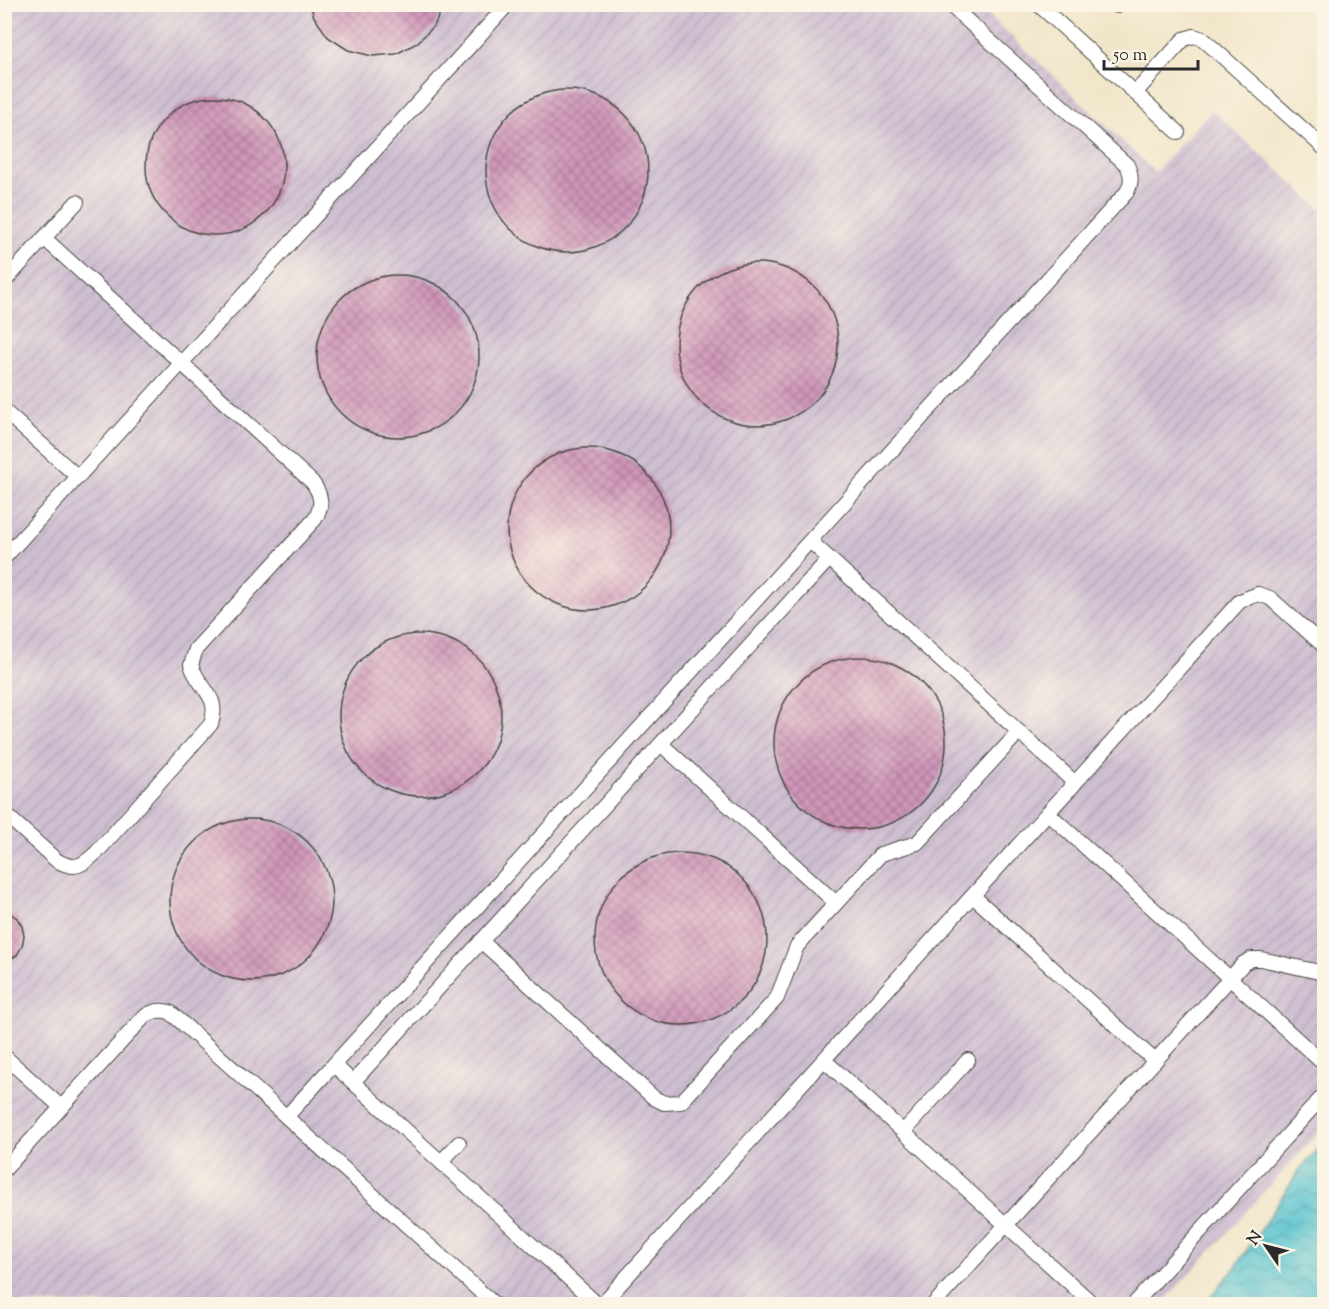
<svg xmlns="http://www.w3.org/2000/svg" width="1329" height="1309" font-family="'Sorts Mill Goudy',serif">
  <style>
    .industrial { fill: url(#industrial-furrows) }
    .water { fill: url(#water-waves); stroke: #41777d; stroke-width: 1.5 }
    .building { fill: url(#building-cross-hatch) }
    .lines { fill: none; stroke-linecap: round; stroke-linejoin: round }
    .minor-casing { stroke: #494743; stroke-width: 16 }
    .minor { stroke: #fff; stroke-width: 14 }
  </style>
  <defs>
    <pattern id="industrial-furrows" width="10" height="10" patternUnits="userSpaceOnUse" patternTransform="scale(1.5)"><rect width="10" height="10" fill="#cebed1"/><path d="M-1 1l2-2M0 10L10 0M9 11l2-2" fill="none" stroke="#b1a3b4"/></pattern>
    <pattern id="water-waves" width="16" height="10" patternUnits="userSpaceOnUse" patternTransform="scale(1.5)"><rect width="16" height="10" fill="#57c3cf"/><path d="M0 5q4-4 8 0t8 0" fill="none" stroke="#489fa8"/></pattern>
    <pattern id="building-cross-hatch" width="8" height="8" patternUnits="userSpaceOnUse" patternTransform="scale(1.5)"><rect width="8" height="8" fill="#d096ba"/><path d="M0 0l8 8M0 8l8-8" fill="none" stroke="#a97b97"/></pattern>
  </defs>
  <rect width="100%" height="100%" fill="#fcf5e5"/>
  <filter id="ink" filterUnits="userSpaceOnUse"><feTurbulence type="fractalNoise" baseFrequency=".0167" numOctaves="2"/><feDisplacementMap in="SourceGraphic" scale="12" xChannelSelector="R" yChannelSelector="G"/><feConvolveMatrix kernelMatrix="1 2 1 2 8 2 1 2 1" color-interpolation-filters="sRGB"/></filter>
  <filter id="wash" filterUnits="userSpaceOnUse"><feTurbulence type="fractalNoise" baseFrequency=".008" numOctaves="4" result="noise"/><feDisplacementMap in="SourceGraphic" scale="24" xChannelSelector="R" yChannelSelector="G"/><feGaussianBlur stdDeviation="1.35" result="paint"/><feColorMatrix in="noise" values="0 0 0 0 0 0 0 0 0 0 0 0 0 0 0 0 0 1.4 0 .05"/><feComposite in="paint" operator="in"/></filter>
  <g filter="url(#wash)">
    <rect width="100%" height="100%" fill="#f2e6ca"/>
    <!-- industrial -->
    <path class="industrial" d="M5 5H978L1155 172 1212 110 1324 212V1126L1162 1304H5Z"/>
    <!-- water -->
    <path class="water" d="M1324 1143V1304H1204L1235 1268 1301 1168Z"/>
    <g id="blocks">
      <!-- building -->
      <g class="building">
        <path d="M310 4H444L434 26 417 43 396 54 372 56 348 50 328 37 314 17Z"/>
        <circle cx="567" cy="171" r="81"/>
        <circle cx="215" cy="166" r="69"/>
        <circle cx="757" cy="344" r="81"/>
        <circle cx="398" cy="356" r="81"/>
        <circle cx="588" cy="529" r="81"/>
        <circle cx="420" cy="715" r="81"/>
        <circle cx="860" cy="743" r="86"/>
        <circle cx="251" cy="900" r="81"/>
        <circle cx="681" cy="939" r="86"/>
        <path d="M4 909 17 918 22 926 24 936 22 946 17 955 4 963Z"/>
      </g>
    </g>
  </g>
  <g filter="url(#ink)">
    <use href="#blocks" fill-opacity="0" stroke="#494743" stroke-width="1.5"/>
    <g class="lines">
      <!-- minor casing -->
      <g class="minor-casing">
        <g id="minor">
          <path d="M1038 4 1178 132"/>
          <path d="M1116 4 1117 6"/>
          <path d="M1135 93 1184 39 1194 36 1203 39 1324 148"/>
          <path d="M4 282 77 202"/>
          <path d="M4 411 78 477"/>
          <path d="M810 541 1075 783 1070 789"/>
          <path d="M4 558 508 4"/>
          <path d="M661 744 836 903"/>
          <path d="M1053 807 1048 813 1324 1064"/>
          <path d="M4 813 56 860C75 871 82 866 97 852L211 724C221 696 199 689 191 665L196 649 315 519C323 505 322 495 312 482L44 238"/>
          <path d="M973 896 1155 1061"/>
          <path d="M481 941 654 1098 664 1103 681 1102 777 998 797 946 881 854 917 843 1019 732"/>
          <path d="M4 1056 61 1107"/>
          <path d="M824 1060 1093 1304"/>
          <path d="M334 1065 597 1304"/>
          <path d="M353 1082 829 559"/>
          <path d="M287 1116 1127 192C1132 182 1132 175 1127 165L949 4"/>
          <path d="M903 1132 968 1060"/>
          <path d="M441 1162 459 1143"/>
          <path d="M4 1170 143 1018C152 1011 159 1009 170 1012L494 1304"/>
          <path d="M602 1304 1240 601 1258 594 1270 598 1324 646"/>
          <path d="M934 1304 1244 963 1252 959H1261L1319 972 1324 977"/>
          <path d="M1134 1304 1324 1095"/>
        </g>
      </g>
      <!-- minor -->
      <use href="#minor" class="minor"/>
    </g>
  </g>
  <!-- margin -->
  <rect width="1329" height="1309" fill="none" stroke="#fcf5e5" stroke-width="24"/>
  <!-- north arrow -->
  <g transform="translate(1266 1246) rotate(305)" stroke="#fcf5e5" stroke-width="4.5" paint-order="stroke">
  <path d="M0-4.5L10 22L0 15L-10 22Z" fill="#2b2b2b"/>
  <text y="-9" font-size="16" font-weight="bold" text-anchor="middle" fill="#2b2b2b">N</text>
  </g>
  <!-- scale -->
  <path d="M1104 60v9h94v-9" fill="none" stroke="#2b2b2b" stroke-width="3"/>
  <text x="1113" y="60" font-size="18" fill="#2b2b2b" stroke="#fcf5e5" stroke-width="4.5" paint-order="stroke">50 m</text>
</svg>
